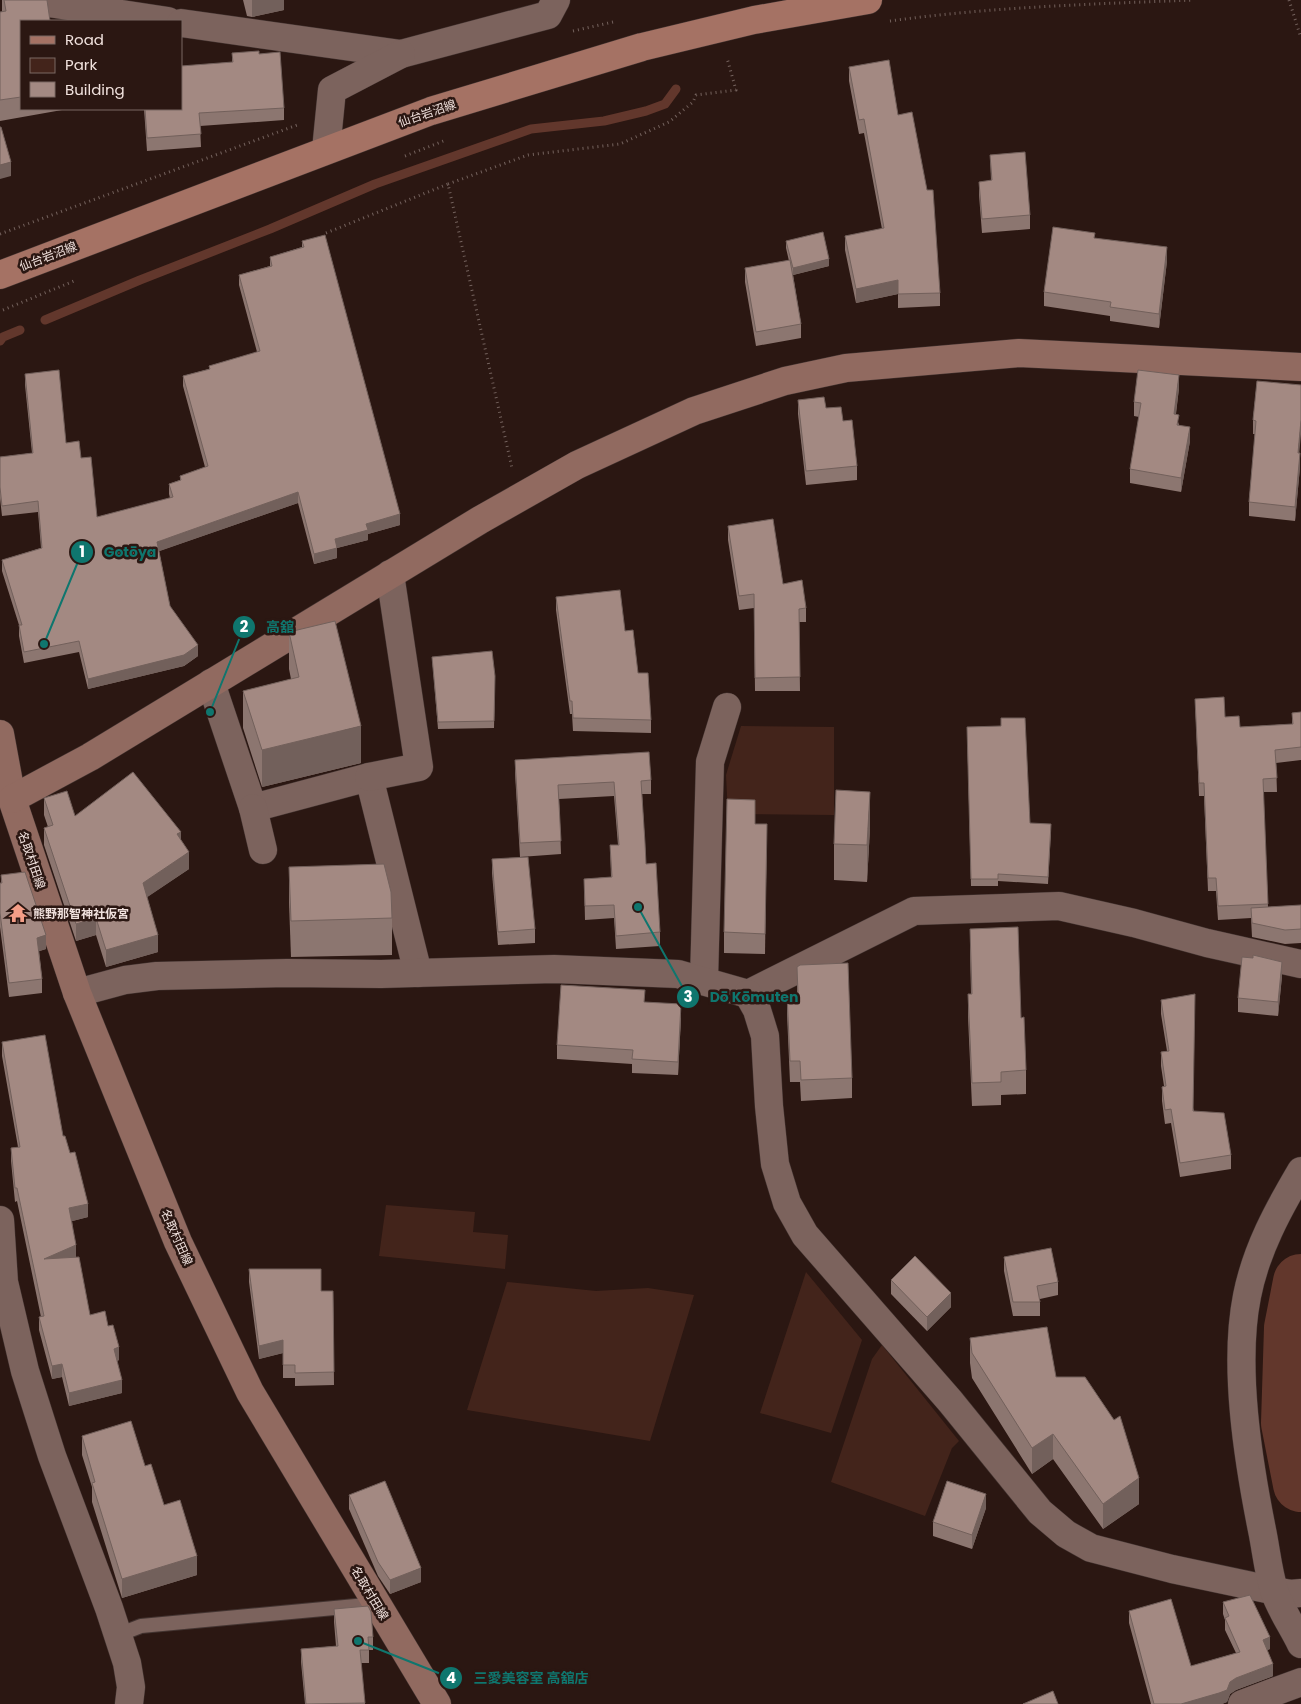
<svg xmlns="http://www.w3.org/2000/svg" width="1301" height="1704" font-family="Poppins,'Noto Sans JP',sans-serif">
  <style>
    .green { fill: #43241b }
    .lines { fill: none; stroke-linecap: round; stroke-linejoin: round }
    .stream { stroke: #62372c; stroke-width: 9 }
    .river { stroke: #62372c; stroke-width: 56 }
    .lane-casing { stroke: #433431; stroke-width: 16 }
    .street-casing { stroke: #433431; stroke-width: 29 }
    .secondary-casing { stroke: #433431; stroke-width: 29 }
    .primary-casing { stroke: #433431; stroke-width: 29 }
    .path { stroke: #74625d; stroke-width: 3; stroke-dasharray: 1 4; stroke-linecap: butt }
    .lane { stroke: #7c635d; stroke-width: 14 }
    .street { stroke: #7c635d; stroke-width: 28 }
    .secondary { stroke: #916a60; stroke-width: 28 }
    .primary { stroke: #a57264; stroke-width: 28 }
    .wall { fill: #8c7670 }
    .shaded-wall { fill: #72605b }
    .building { fill: #a38982; stroke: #72605b }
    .labels { text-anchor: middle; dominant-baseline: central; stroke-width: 5; stroke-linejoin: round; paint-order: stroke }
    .street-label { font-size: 12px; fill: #f0e1dd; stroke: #2b1712 }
    .poi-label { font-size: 12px; font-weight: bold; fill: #f0e1dd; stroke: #2b1712; text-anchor: start }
    .leader { fill: none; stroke: #0f766e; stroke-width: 2 }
    .callout-dot { fill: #0f766e; stroke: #2b1712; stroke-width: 2 }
    .mark-label { font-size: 15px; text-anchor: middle; font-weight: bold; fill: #fff }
    .callout-label { font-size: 14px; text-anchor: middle; font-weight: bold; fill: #0f766e; stroke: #2b1712; stroke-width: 5; stroke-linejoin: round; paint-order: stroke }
  </style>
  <rect width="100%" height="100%" fill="#2b1712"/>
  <!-- green -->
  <g class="green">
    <path d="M741 726 834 727V815L728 814 726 775Z"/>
    <path d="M386 1205 475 1212 473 1232 508 1235 505 1269 379 1256Z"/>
    <path d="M806 1272 862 1340 831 1433 760 1413Z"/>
    <path d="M507 1282 596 1291 648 1288 694 1295 650 1441 467 1410Z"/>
    <path d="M882 1345 959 1441 952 1448 925 1516 831 1482 872 1359Z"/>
  </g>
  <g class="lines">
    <!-- stream -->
    <g class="stream">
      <path d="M45 320 140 280 270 229 375 184 531 129 604 121 646 111 665 104 676 89"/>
      <path d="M0 341 3 337 20 330"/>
    </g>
    <!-- river -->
    <path class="river" d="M1301 1282 1292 1328 1289 1423 1301 1484"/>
    <!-- lane casing -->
    <g class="lane-casing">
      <path id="lane" d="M118 1635 141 1626 377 1604"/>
    </g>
    <!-- street casing -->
    <g class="street-casing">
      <g id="street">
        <path d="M28 0 168 21"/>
        <path d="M181 23 401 54 548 15 556 0"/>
        <path d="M326 150 332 90 401 54"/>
        <path d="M211 683 253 808 369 777 418 973"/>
        <path d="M369 777 419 767 390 574"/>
        <path d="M253 808 263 850"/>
        <path d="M704 980 710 762 727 707"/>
        <path d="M77 993 125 980 157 976 287 973 381 974 554 969 678 974 748 994 914 911 1059 906 1134 923 1207 943 1301 964"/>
        <path d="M748 994 757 1010 765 1036 769 1106 775 1164 787 1203 805 1235 950 1401 1040 1512 1066 1534 1091 1548 1172 1569 1290 1594 1301 1593"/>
        <path d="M1301 1171C1278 1210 1256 1250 1247 1296 1233 1366 1248 1460 1262 1530 1266 1549 1268 1571 1274 1590 1279 1607 1293 1627 1301 1644"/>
        <path d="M0 1220 4 1282 25 1371 52 1456 109 1608 127 1663 131 1687 129 1704"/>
        <path d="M1242 1704 1301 1682"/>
      </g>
    </g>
    <!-- secondary casing -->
    <g class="secondary-casing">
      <g id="secondary">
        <path d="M0 734 12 799 77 993 178 1242 250 1392 437 1704"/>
        <path d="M12 799 90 757 480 520 577 465 694 411 785 381 846 368 1019 353 1301 367"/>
      </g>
    </g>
    <!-- primary casing -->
    <g class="primary-casing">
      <path id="primary" d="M0 275 431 111 642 47 754 20 868 0"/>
    </g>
    <!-- path -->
    <g class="path">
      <path d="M1289 0 1301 38"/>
      <path d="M890 21C990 7 1093 4 1194 0"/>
      <path d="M573 31 613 22"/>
      <path d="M405 156 446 140"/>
      <path d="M448 184 528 155 620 144 669 122 693 102 696 95 736 90 727 58"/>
      <path d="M326 233 448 184 512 468"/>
      <path d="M0 234 300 124"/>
      <path d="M3 310 74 281"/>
    </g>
    <!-- lane -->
    <use href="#lane" class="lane"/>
    <!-- street -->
    <use href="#street" class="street"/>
    <!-- secondary -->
    <use href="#secondary" class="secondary"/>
    <!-- primary -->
    <use href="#primary" class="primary"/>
  </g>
  <!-- wall -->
  <g class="wall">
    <path d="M2 0H47L21 21V109H62V110L0 121V12H2Z"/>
    <path d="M243 0H284V10L252 17 247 16Z"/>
    <path d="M232 53 259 54 284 108V120L200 126 201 147 147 151 144 109H181L232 62Z"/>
    <path d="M849 67 898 115 940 293V306L898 308V294L856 303 845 250V236L882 229 864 133 859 134 849 81Z"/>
    <path d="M990 155 1030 215V229L982 233 979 195V182L991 181Z"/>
    <path d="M1095 238 1167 261 1159 328 1110 321V316L1044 306V292Z"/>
    <path d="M302 241 400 525 368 534V540L337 548V558L314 564 298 503 159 551 170 606 198 656 184 666 88 689 79 652 24 663 19 636V625L2 571V560L41 548 38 512 2 516 0 498V457L32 453 25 385V374L66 443 81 458 97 517 170 498 169 494V484L180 480V476L205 467 183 386V376L209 369V366L257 352 239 285V275L270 266V257L302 247Z"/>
    <path d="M786 241 829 266 793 275 801 324V338L756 346 745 282V268L789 261 786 248Z"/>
    <path d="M1257 381 1299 453 1300 467 1295 521 1249 516V502L1255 434H1253V420Z"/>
    <path d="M1179 388 1176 414 1179 425 1190 441 1181 492 1130 483V469L1139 417 1134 416V402Z"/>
    <path d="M798 400 826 408 843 421 857 466V480L806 485 798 414Z"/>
    <path d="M728 526 806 608V622H799L800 691H755L754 608 739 610 728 540Z"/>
    <path d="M556 597 625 631 638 673 651 720V733L573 731 572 714H570L556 610Z"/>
    <path d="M289 632 361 763 262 787 243 728V691L291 679 289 669Z"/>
    <path d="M432 657 495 676 494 728 438 729Z"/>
    <path d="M1195 699 1225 717 1240 727 1292 724V713L1301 712V760L1276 763 1277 792H1263L1268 907 1301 913V943L1285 944 1252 937 1251 918 1218 920 1216 891H1208L1204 796H1199Z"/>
    <path d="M967 727 1030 823 1051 831 1048 884 998 881V886H971Z"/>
    <path d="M515 760 651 780V794H642L646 864 660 932V946L616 949 614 918 585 920 584 879 611 877 610 845H618L614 796 559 799 561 854 520 857 515 773Z"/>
    <path d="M44 798 75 816 181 841 189 869 147 897 158 952 106 967 96 935 76 941 44 845V828L48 827 44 815Z"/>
    <path d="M755 824H767L765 954 724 953V932Z"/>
    <path d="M870 828 867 882 834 880V844Z"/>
    <path d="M492 859 535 929V943L498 945 492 873Z"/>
    <path d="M289 867 392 918V955L291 957 289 903Z"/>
    <path d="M1 875 46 949 39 951 42 979V993L9 997 0 927V883H1Z"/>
    <path d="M970 929 1021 1018 1026 1070V1094L1001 1095V1105L972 1106 968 1017V994H971L970 952Z"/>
    <path d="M797 967 852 1078V1098L801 1101 800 1082H790L787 1014V994L797 993Z"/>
    <path d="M1282 976 1278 1016 1238 1012V998Z"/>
    <path d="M1161 1000 1194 1111 1231 1155V1169L1180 1177 1171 1123 1165 1124 1162 1101V1087L1164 1086 1161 1066V1052L1167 1051 1161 1014Z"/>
    <path d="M645 1002 681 1018 678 1075 632 1073V1064L557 1059V1045Z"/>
    <path d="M2 1042 63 1136 88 1217 72 1221 76 1257 90 1315 108 1326 119 1360 117 1361 122 1393 69 1406 62 1377 52 1379 39 1330V1317H41L17 1201 15 1202 11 1161V1148L18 1147 2 1056Z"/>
    <path d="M1004 1257 1058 1282V1295L1040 1299V1316H1013L1004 1271Z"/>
    <path d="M249 1269 321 1291H333L334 1385 295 1386V1378H283V1353L259 1359 249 1282Z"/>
    <path d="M891 1280 951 1307 927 1331 891 1294Z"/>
    <path d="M970 1338 1056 1377 1139 1504 1103 1529 1053 1459 1032 1474 972 1378 970 1363Z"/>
    <path d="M82 1436 145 1466 197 1575 122 1598 92 1502V1487L82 1455Z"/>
    <path d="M349 1495 421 1582 390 1594 378 1576 349 1509Z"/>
    <path d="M986 1508 972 1549 933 1536V1522Z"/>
    <path d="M1223 1602 1270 1649 1267 1650 1273 1676 1236 1690 1230 1694 1227 1702 1222 1704H1151L1129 1623V1611L1191 1666 1236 1653 1225 1630V1620L1223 1614Z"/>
    <path d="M334 1609 373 1637V1650H369V1663H361L365 1704H305L301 1662V1649L336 1646 334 1622Z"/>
  </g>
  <!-- shaded-wall -->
  <g class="shaded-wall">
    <path d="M252 0H284V10L252 17Z"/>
    <path d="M11 162V176L0 179V165Z"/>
    <path d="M1167 247V261L1159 328V314Z"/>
    <path d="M829 259V266L793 275V268Z"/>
    <path d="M898 280V294L856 303V289Z"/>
    <path d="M1179 375V388L1174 428V414Z"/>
    <path d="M1301 420V434L1298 467V453Z"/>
    <path d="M1190 427V441L1181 492V478Z"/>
    <path d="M1300 453V467L1295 521V507Z"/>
    <path d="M298 492V503L157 552V542Z"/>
    <path d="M400 514V525L368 534V540L337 548V558L314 564V554L335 539 366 524Z"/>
    <path d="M198 645V656L184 666 88 689V679Z"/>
    <path d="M361 726V763L262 787V750Z"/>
    <path d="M870 792V828L867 882V845Z"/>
    <path d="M181 832V848L177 834Z"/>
    <path d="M189 852V869L143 900V883Z"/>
    <path d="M96 918V935L76 941V924Z"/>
    <path d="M46 935V949L37 952V938Z"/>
    <path d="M158 935V952L106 967V950Z"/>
    <path d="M1282 962V976L1278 1016V1002Z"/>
    <path d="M681 1004V1018L678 1075V1062Z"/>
    <path d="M88 1204V1217L69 1222V1208Z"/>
    <path d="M76 1245V1258L44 1259Z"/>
    <path d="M951 1293V1307L927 1331V1317Z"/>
    <path d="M283 1340V1353L259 1359V1346Z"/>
    <path d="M119 1347V1360L114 1362V1349Z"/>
    <path d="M62 1364V1377L52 1379V1366Z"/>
    <path d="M122 1380V1393L69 1406V1393Z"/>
    <path d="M1053 1434V1459L1032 1474V1448Z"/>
    <path d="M1139 1478V1504L1103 1529V1504Z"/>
    <path d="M986 1494V1508L972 1549V1535Z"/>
    <path d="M197 1556V1575L122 1598V1579Z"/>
    <path d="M421 1568V1582L390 1594V1580Z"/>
    <path d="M1270 1637V1649L1263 1652V1640Z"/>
    <path d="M1273 1664V1676L1236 1690 1230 1694 1227 1702 1222 1704H1181L1230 1682 1236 1678Z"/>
  </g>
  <!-- building -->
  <g class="building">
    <path d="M4 0H47L50 21H21V97L0 100V12L6 11Z"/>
    <path d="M259 51V54L280 52 284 108 199 113 201 134 147 138 145 109H181V66L233 62 232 53Z"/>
    <path d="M889 60 898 115 912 112 927 190H933L940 293 898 294V280L856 289 845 236 884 228 864 119 859 120 849 67Z"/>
    <path d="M0 127H1L11 162 0 165Z"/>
    <path d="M1025 152 1030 215 982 219 979 182 992 180 990 155Z"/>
    <path d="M1053 227 1095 233 1094 238 1167 247 1159 314 1110 307 1111 302 1044 292Z"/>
    <path d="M823 232 829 259 793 268 786 241Z"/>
    <path d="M325 235 400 514 366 524 368 530 335 539 337 548 314 554 298 492 157 542 170 606 198 645 184 655 88 679 79 641 24 652 19 625H22L2 560 42 548 38 501 2 506 0 487V457L33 453 25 374 59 370 66 443 79 441 81 458 91 457 97 517 173 497 169 484 181 480 180 476 208 466 183 376 210 369 209 366 260 351 239 275 272 266 270 257 304 247 302 241Z"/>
    <path d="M790 260 801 324 756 332 745 268Z"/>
    <path d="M1138 370 1179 375 1174 414 1179 415 1177 425 1190 427 1181 478 1130 469 1141 403 1134 402Z"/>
    <path d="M1257 381 1301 385V420L1298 453H1300L1295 507 1249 502 1256 421 1253 420Z"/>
    <path d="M824 397 826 408 841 407 843 421 852 420 857 466 806 471 798 400Z"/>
    <path d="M773 519 783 584 802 580 806 608 799 609 800 677 755 678 754 594 739 596 728 526Z"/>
    <path d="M620 590 625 631 633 630 638 673H648L651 720 573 718 572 701H570L556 597Z"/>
    <path d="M335 621 361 726 262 750 243 691 299 677 289 632Z"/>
    <path d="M492 651 495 676 494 721 438 722 432 657Z"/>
    <path d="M1224 697 1225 717 1239 716 1240 727 1293 724 1292 713 1301 712V747L1275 750 1277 778 1263 779 1268 904 1218 906 1216 878H1208L1204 783H1199L1195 699Z"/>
    <path d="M1001 718H1025L1030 823 1051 824 1048 877 998 874V879H971L967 727 1001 726Z"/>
    <path d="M649 752 651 780 641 781 645 843 646 864 656 863 660 932 616 936 614 905 585 906 584 879 612 877 610 845H619L614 782 558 785 561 841 520 843 515 760Z"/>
    <path d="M133 772 181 832 177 834 189 852 143 883 158 935 106 950 96 918 76 924 44 828 53 825 44 798 67 791 75 816Z"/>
    <path d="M836 790 870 792 867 845 834 844Z"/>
    <path d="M727 799 755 800V824H767L765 934 724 932Z"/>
    <path d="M528 857 535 929 498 932 492 859Z"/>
    <path d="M384 864 391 892 392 918 291 921 289 867Z"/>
    <path d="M25 872 46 935 37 938 42 979 9 983 0 913V883H2L1 875Z"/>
    <path d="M1301 905V929L1285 930 1252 923 1251 908Z"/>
    <path d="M1018 927 1021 1018 1024 1017 1026 1070 1001 1072V1082L972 1083 968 994H972L970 929Z"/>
    <path d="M1253 955 1282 962 1278 1002 1238 998 1242 957 1253 958Z"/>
    <path d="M848 963 852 1078 801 1080 800 1061H790L787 994 798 993 797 967 800 965Z"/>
    <path d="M561 985 645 990 644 1002 681 1004 678 1062 632 1059 633 1050 557 1045Z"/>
    <path d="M1195 994 1193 1111 1224 1113 1231 1155 1180 1163 1171 1109 1165 1110 1162 1087 1166 1086 1161 1052 1169 1051 1161 1000Z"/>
    <path d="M45 1035 63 1136H65L70 1153 75 1152 88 1204 69 1208 76 1245 44 1259 79 1257 90 1315 105 1311 108 1326 113 1325 119 1347 114 1349 122 1380 69 1393 62 1364 52 1366 39 1317 44 1316 17 1188H15L11 1148 20 1147 2 1042Z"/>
    <path d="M1051 1248 1058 1282 1037 1286 1040 1302H1013L1004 1257Z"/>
    <path d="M915 1256 951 1293 927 1317 891 1280Z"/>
    <path d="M249 1269H321V1291H333L334 1372 295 1373V1365H283V1340L259 1346Z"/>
    <path d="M1047 1327 1056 1377H1085L1114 1420 1120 1416 1139 1478 1103 1504 1053 1434 1032 1448 972 1353 970 1338Z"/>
    <path d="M131 1421 145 1466 151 1464 164 1505 180 1500 197 1556 122 1579 92 1483 95 1482 82 1436Z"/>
    <path d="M385 1481 421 1568 390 1580 378 1562 349 1495Z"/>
    <path d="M947 1481 986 1494 972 1535 933 1522Z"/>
    <path d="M1250 1595 1270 1637 1263 1640 1273 1664 1236 1678 1230 1682 1227 1690 1219 1693 1181 1704H1154L1129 1611 1171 1599 1191 1666 1240 1652 1225 1618 1229 1616 1223 1602Z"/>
    <path d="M368 1606 371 1612 373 1637H368L369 1650H360L365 1703 306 1704 301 1649 338 1646 334 1609Z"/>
    <path d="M1053 1691 1058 1704H1023Z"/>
  </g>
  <!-- icons -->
  <defs>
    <g id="temple-bare" transform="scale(1.5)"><path d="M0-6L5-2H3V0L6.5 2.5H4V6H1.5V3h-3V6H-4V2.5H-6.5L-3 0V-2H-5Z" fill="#f49e87" stroke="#2b1712" stroke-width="2.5" paint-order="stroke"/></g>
  </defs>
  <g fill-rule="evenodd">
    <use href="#temple-bare" x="18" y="913"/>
  </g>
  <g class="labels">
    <!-- street labels -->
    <g class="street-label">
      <text transform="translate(427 113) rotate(-19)">仙台岩沼線</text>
      <text transform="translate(48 256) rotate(-21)">仙台岩沼線</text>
      <text transform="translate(32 860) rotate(71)">名取村田線</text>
      <text transform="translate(177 1237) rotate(66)">名取村田線</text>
      <text transform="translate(370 1593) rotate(59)">名取村田線</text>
    </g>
    <!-- poi labels -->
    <g class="poi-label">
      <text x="33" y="913">熊野那智神社仮宮</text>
    </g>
  </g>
  <!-- callouts -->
  <path class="leader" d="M44 644L82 552M210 712L244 627M638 907L688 997M358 1641L451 1678"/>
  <g class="callout-dot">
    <circle cx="44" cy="644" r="5"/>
    <circle cx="210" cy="712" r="5"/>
    <circle cx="638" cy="907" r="5"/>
    <circle cx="358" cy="1641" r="5"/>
    <circle cx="82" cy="552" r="12"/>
    <circle cx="244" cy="627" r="12"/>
    <circle cx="688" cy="997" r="12"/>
    <circle cx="451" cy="1678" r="12"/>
  </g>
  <g class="mark-label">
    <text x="82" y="557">1</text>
    <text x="244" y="632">2</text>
    <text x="688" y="1002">3</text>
    <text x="451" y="1683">4</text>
  </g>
  <g class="callout-label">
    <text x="130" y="557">Gotōya</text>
    <text x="280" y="632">高舘</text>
    <text x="754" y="1002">Dō Kōmuten</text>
    <text x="531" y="1683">三愛美容室 高舘店</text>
  </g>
  <!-- legend -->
  <rect x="20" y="20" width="162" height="90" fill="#2b1712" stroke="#7a6863"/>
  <rect x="30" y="36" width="25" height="8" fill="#a57264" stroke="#7a6863"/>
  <text x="65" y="45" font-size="15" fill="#f0e1dd">Road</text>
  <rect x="30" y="58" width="25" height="15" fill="#43241b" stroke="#7a6863"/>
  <text x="65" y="70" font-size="15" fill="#f0e1dd">Park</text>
  <rect x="30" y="82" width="25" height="15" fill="#a38982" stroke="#7a6863"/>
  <text x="65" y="95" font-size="15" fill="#f0e1dd">Building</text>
</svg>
